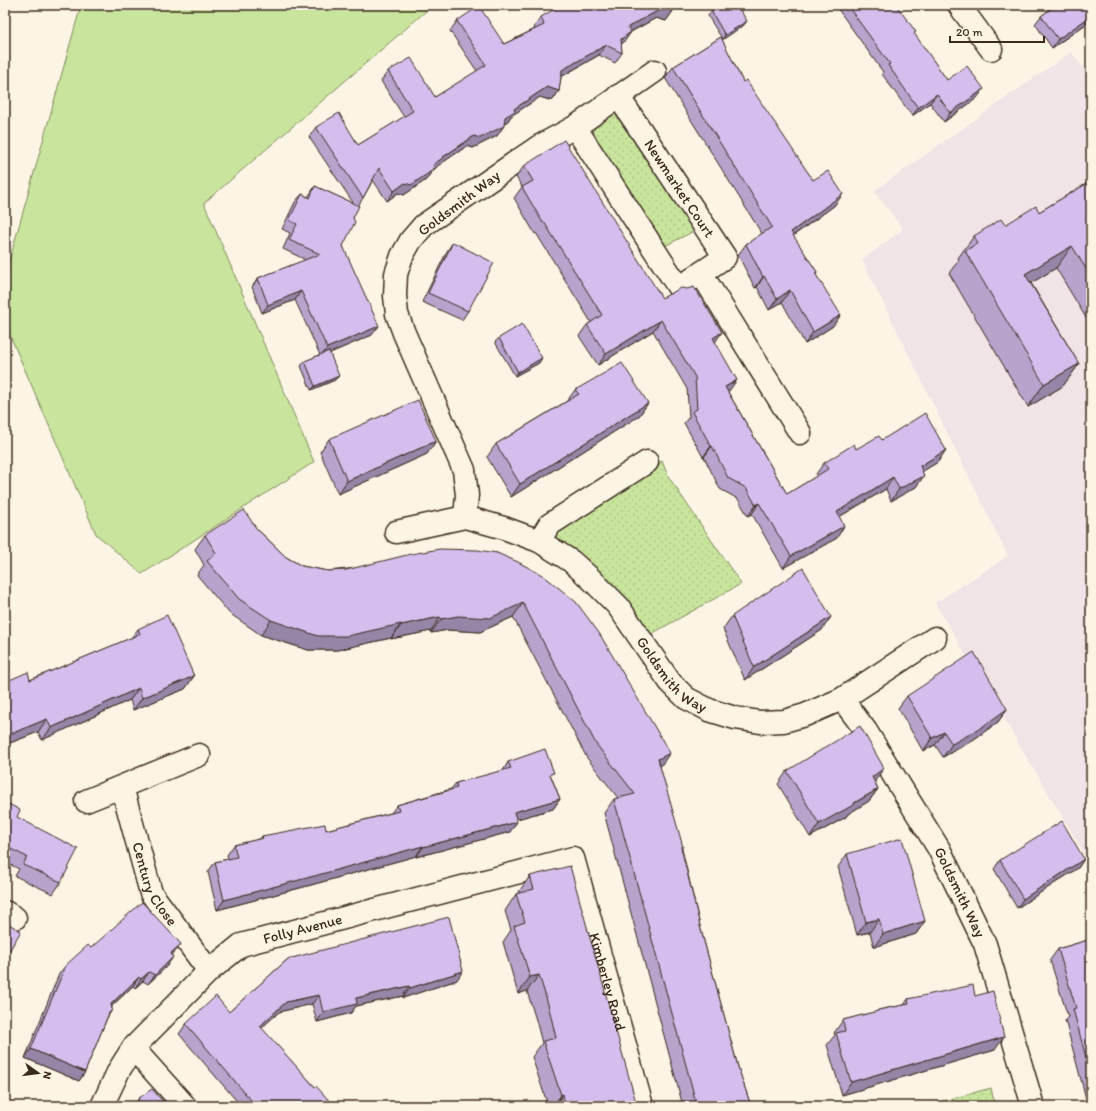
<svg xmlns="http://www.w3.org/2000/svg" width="1096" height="1111" font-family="Itim,sans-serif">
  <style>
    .built { fill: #f0e4e7 }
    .green { fill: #c9e59d; stroke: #82885e }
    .park { fill: url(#park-dots); stroke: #82885e }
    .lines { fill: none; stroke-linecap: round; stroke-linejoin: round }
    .minor-casing { stroke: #3b2a1e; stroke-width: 25 }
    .minor { stroke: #fcf5e5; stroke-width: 22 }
    .wall { fill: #b7a3cc; stroke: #3b2a1e }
    .shaded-wall { fill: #9585a6; stroke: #3b2a1e }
    .building { fill: #d5beed; stroke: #3b2a1e }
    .labels { text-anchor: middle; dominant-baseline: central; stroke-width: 3; stroke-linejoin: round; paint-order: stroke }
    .street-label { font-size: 15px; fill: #3b2a1e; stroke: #fcf5e5 }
  </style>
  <defs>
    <pattern id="park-dots" width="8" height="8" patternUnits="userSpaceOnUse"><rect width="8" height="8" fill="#c9e59d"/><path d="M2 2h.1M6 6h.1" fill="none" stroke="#aec587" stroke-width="1.8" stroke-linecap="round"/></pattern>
  </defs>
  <rect width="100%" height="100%" fill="#fcf5e5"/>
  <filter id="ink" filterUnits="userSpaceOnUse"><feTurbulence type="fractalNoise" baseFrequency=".025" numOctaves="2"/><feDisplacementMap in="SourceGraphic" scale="8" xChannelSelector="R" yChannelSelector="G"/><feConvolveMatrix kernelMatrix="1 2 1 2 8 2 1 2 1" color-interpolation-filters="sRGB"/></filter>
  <g filter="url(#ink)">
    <!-- built -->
    <path class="built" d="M1071 52 1091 77V865L935 603 1008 556 862 260 903 229 874 191Z"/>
    <!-- green -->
    <path class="green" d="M81 5H433L204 203 314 462 142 574 96 534 5 324V276Z"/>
    <!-- park -->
    <g class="park">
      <path d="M616 104 694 231 661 248 584 127Z"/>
      <path d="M662 461 668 476 741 584 644 638 546 540 554 526Z"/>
      <path d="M991 1088 995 1106H925Z"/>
    </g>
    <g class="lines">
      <!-- minor casing -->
      <g class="minor-casing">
        <g id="minor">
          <path d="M959 5 991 49"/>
          <path id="s1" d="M655 71 575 127 538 147 424 225 411 240 402 256 396 274 395 296 397 314 404 333 464 470 467 495 465 517 504 528 539 541 571 561 591 579 618 606 670 682 686 698 709 710 735 718 760 722 784 721 805 715 842 699 866 731 939 849 985 944 1033 1106"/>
          <path id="s2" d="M618 96 725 257 701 273"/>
          <path d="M575 127 679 288 701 273 800 433"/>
          <path d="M396 532 465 517"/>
          <path d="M539 541 549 525 647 462"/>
          <path d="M842 699 935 638"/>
          <path id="s3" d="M122 787 151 893 209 971"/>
          <path d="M86 801 199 755"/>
          <path d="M5 912 15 918"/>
          <path d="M133 1048 185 1106"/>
          <path id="s4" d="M102 1106 119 1070 133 1048 209 971 241 945 573 858 642 1106"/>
        </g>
      </g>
      <!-- minor -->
      <use href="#minor" class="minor"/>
    </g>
    <!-- wall -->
    <g class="wall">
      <path d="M835 5H896L914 34 947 80 977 98 944 122 930 103 912 116 882 74 883 72Z"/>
      <path d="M1046 5H1085L1091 13V17L1086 24 1052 48 1035 24 1041 16 1049 10Z"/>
      <path d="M673 11 666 21 656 18 631 32 624 42 621 44 622 53 615 63 599 55 561 77 559 91 552 101 540 97 511 116 508 121 504 123 497 136 473 148 467 146 439 165 437 167 432 171 426 180 404 195 398 193 387 201 373 180 363 198 358 206 353 218 343 246 372 335 330 353 335 380 311 390 301 366 305 361 320 355 295 300 262 313 252 287 258 278 306 260 283 249 290 233 282 229 295 202 302 194 308 197 315 186 354 204 309 137 316 127 358 145 404 117 381 81 388 71 435 97 477 71 450 31 457 21 504 44 535 29 534 27 541 17Z"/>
      <path d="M711 11 744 25 722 40 743 82 813 180 835 205 793 236 817 272 816 274 833 326 805 344 782 302 769 310 757 287 755 288 738 255 746 244 762 234 665 78 673 67 721 37 708 16Z"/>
      <path d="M524 166 662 298 715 342 729 391 728 392 787 494 817 476 816 474 824 463 856 449 882 440 938 462 922 471 916 487 891 501 886 489 839 517 837 538 783 568 752 514 748 516 738 499 720 489 704 457H703L684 423 689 417 687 389 653 331 598 365 579 336 587 325 591 322 536 233 535 234 514 198 522 187 516 177Z"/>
      <path d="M1091 181V326L1056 268 1031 283 1079 364 1063 386 1028 407 949 273 959 260 958 258 974 236 1039 212Z"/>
      <path d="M453 242 468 311 462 320 422 302 447 251Z"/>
      <path d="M499 338 539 363 515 376 495 342Z"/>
      <path d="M575 390 648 403 639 416 511 497 487 457 496 444 567 401Z"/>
      <path d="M329 439 436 441 427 454 338 494 320 452Z"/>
      <path d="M256 528 286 557 302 566 328 571 497 553 660 767 682 849 701 930 738 1067 751 1106H683L604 813 614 799 618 798 587 758 513 617 480 632 448 630 431 633V631L391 639V638L337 650H308L261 635 229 613 197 575 204 565 195 549 205 535Z"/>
      <path d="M732 616 822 630 745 680 723 629Z"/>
      <path d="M138 629 194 676 185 689 133 710 130 700 42 740 38 732 5 745V682L30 680 131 638Z"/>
      <path d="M907 696 1007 709 998 722 970 742 943 757 935 745 923 751 898 708Z"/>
      <path d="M508 762 551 776 560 799 553 809 516 819 510 832 416 857V856L311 885 217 910 208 872 215 862 228 859 227 855 234 845 260 839 262 836 326 830 391 813 397 805 451 789 456 783 503 771Z"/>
      <path d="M787 771 875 781V782L878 789 869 801 848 814 846 817 810 837 778 784Z"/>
      <path d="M5 802 17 817 61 882 53 894 15 876 19 869 5 862Z"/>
      <path d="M847 854 925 921 916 934 874 947 870 932 857 935 838 867Z"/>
      <path d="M1084 859 1078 868 1017 908 994 869 1000 860Z"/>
      <path d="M530 876 637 1106H548L532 1057 542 1043 536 1020 527 991 518 994 503 942 511 930 505 911 516 894H519L518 893Z"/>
      <path d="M1091 939V1106H1088L1065 1020 1068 1017 1050 960 1058 949Z"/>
      <path d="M181 944 174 953 172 955 167 966 148 984 143 981 135 988 133 986 112 1006V1010L107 1018 85 1072 79 1081 25 1058 59 974 66 965Z"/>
      <path d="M288 959 457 980 403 998V996L356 1006 351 1013 317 1022 312 1004 279 1012 261 1028 315 1087 334 1106H241L179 1034 186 1024 229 1012Z"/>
      <path d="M975 996 995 1050 842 1095 827 1045 835 1035 834 1033 843 1020 877 1012 878 1010 904 1005 908 999Z"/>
      <path d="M139 1098 167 1106H134Z"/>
    </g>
    <!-- shaded-wall -->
    <g class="shaded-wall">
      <path d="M663 8 673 11 666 21 656 18 621 37 628 27Z"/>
      <path d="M1091 16 1086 24 1052 48 1058 39Z"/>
      <path d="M747 21 744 25 722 40 725 35Z"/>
      <path d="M631 32 624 42 614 49 621 39Z"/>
      <path d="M606 45 599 55 555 80 562 70Z"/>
      <path d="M547 87 559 91 552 101 540 97 511 116 508 121 498 127 505 117 514 109Z"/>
      <path d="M984 89 977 98 944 122 950 113Z"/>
      <path d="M937 94 930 103 912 116 918 108Z"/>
      <path d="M504 126 497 136 473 148 467 146 439 165 437 167 432 171 426 180 404 195 398 193 387 201 394 191 405 183 434 164 443 157 474 136Z"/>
      <path d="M843 194 835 205 783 243 791 232Z"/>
      <path d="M1072 246 1056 268 1010 296 1025 274Z"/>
      <path d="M764 276 757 287 755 288 763 277Z"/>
      <path d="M790 290 782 302 769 310 777 299Z"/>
      <path d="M301 291 295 300 262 313 268 305Z"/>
      <path d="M841 315 833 326 805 344 813 332Z"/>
      <path d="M661 320 653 331 598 365 606 354Z"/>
      <path d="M379 326 372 335 321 357 327 348Z"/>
      <path d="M722 332 714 344 713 338Z"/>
      <path d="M542 358 539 363 515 376 518 372Z"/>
      <path d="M1079 364 1063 386 1028 407 1044 384Z"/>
      <path d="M339 376 335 380 311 390 315 386Z"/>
      <path d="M737 380 729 391 717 398 725 387Z"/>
      <path d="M648 403 639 416 511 497 520 484Z"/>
      <path d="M436 441 427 454 338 494 347 481Z"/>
      <path d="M711 446H712L704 457H703Z"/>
      <path d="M946 450 938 462 912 478 920 466Z"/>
      <path d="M924 476 916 487 891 501 899 489Z"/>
      <path d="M893 477 886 489 829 523 837 512Z"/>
      <path d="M759 503 752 514 748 516 756 505Z"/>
      <path d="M844 526 837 538 783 568 791 556Z"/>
      <path d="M523 603 513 617 480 632 448 630 431 633 441 619Z"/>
      <path d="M440 617 431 631 391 639 401 625Z"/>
      <path d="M831 617 822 630 745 680 754 667Z"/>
      <path d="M271 620 401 624 391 638 337 650H308L261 635Z"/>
      <path d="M194 676 185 689 133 710 142 698Z"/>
      <path d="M139 688 130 700 42 740 51 728Z"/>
      <path d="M1007 709 998 722 970 742 943 757 952 744Z"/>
      <path d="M47 719 38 732 5 745V740L8 735Z"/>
      <path d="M944 732 935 745 923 751 932 738Z"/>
      <path d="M670 753 660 767 658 759Z"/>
      <path d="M884 768 875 781 863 790 872 777Z"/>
      <path d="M878 789 869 801 848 814 846 817 810 837 819 824Z"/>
      <path d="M560 799 553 809 507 822 514 812Z"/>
      <path d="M517 822 510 832 416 857 423 847Z"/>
      <path d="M423 846 416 856 311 885 217 910 224 900Z"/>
      <path d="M1084 859 1078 868 1017 908 1023 899Z"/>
      <path d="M879 919 870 932 857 935 866 922Z"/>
      <path d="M925 921 916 934 874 947 883 934Z"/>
      <path d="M181 944 174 953 165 962 171 953Z"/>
      <path d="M173 957 167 966 148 984 155 975Z"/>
      <path d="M463 971 457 980 403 998 410 988Z"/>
      <path d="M149 972 143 981 135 988 141 979Z"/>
      <path d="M539 975 527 991 518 994 530 977Z"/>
      <path d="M139 977 133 986 105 1012 111 1004Z"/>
      <path d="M409 986 403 996 356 1006 351 1013 317 1022 323 1012 356 998Z"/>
      <path d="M319 995 312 1004 279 1012 253 1036 260 1026 286 1002Z"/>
      <path d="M1004 1037 995 1050 842 1095 851 1082Z"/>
      <path d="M31 1049 85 1072 79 1081 25 1058Z"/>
      <path d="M563 1094 555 1106H553L561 1095Z"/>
    </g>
    <!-- building -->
    <g class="building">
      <path d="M561 5H675L673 11 663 8 628 27 631 32 621 39 622 53 606 45 562 70 559 91 547 87 514 109 515 111 505 117 504 126 480 138 474 136 443 157H444L434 164 433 170 411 185 405 183 394 191 379 168 363 198 316 127 339 113 358 145 413 111 388 71 411 58 435 97 486 65 457 21 479 6 504 44 544 25 541 17Z"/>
      <path d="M722 5H737L747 21 725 35 711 11Z"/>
      <path d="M847 5H896L916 32 914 33 947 80 967 66 984 89 950 113 937 94 918 108 888 65 890 64Z"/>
      <path d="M1056 5H1085L1091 13V16L1058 39 1041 16Z"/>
      <path d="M721 37 743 82 746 80 813 180 828 171 843 194 791 232 817 272 815 273 841 315 813 332 790 290 777 299 764 276 763 277 746 244 772 227 673 67Z"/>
      <path d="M564 140 662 298 681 288 687 289 694 287 722 332 713 338 737 380 725 387 787 494 828 469 824 463 854 444 856 449 879 436 882 440 925 413 946 450 920 466 924 476 899 489 893 477 837 512 844 526 791 556 759 503 756 505 746 488 728 478 712 446H711L692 412 697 409 695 377 661 320 606 354 587 325 602 315 544 222 543 223 522 187 533 181 524 166Z"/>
      <path d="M1091 181V277L1072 246 1025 274 1079 364 1044 384 965 251 978 243 974 236 1001 219 1005 225 1036 206 1039 212Z"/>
      <path d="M315 186 359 206 353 218 355 222 343 246 379 326 327 348 301 291 268 305 258 278 320 254 289 240 297 224 289 220 302 194 310 198Z"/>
      <path d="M453 242 494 263 468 311 428 293Z"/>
      <path d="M522 324 542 358 518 372 499 338Z"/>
      <path d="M329 351 339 376 315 386 305 361Z"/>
      <path d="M622 363 648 403 520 484 496 444 579 394 575 390Z"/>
      <path d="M418 400 436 441 347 481 329 439Z"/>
      <path d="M244 510 256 528 286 557 302 566 328 571 346 570 411 554 440 549 477 550 497 553 518 562 544 576 576 602 599 633 670 753 658 759 683 847H681L701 930 738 1067 751 1106H697L614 799 635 794 596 744 523 603 490 618 458 616 441 619 440 617 401 625V624L347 636H318L271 620 239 599 207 561 216 553 205 535Z"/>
      <path d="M803 568 831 617 754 667 732 616Z"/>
      <path d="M167 615 194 676 142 698 139 688 51 728 47 719 8 735 5 728V682L28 672 30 680 140 634 138 629Z"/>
      <path d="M974 652 1007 709 979 729 952 744 944 732 932 738 907 696Z"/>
      <path d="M860 726 884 768 872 777 878 789 854 803 855 804 819 824 787 771Z"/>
      <path d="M545 749 554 773 550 774 560 799 514 812 517 822 423 847V846L318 875 224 900 215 862 237 857 234 845 263 838 262 836 325 824 326 830 399 811 397 805 457 788 456 783 511 768 508 762Z"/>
      <path d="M5 802 20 810 17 817 78 849 61 882 23 865 27 857 5 846Z"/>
      <path d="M1062 821 1084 859 1023 899 1000 860Z"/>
      <path d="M902 838 925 921 883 934 879 919 866 922 847 854Z"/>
      <path d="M570 866 637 1106H565L563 1094 561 1095 543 1041 556 1038 548 1004 539 975 530 977 514 926 525 922 516 894 534 889 530 876Z"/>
      <path d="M142 902 181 944 171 953 173 957 155 975 149 972 141 979 139 977 111 1004 112 1010 109 1013 85 1072 31 1049 66 965 88 945 91 948Z"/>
      <path d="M449 917 463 971 410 988 409 986 356 998 357 1004 323 1012 319 995 286 1002 260 1026 315 1087 316 1086 334 1106H256L186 1024 216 996 229 1012 288 959Z"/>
      <path d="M5 922 21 931 5 958Z"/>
      <path d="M1091 939V1076L1073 1009 1076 1008 1058 949Z"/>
      <path d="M973 985 975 996 993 991 1004 1037 851 1082 836 1033 845 1031 843 1020 878 1011V1010L909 1004 908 999Z"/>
      <path d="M152 1089 167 1106H136L139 1098Z"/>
      <path d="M5 1103 10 1106H5Z"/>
    </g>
  </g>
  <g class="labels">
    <!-- street labels -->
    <g class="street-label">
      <text stroke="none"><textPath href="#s2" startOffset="111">Newmarket Court</textPath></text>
      <text transform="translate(459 203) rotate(-37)">Goldsmith Way</text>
      <text stroke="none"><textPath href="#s1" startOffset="861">Goldsmith Way</textPath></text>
      <text stroke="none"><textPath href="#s3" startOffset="103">Century Close</textPath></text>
      <text stroke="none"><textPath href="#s1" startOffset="1279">Goldsmith Way</textPath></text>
      <text stroke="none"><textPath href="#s4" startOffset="279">Folly Avenue</textPath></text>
      <text stroke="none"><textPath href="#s4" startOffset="687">Kimberley Road</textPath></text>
    </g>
  </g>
  <!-- margin -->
  <rect width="1096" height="1111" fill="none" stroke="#fcf5e5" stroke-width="20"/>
  <rect x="10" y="10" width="1076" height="1091" fill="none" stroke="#3b2a1e" stroke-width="1.5" filter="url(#ink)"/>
  <!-- north arrow -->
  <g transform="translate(38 1073) rotate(104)" stroke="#fcf5e5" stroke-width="3" paint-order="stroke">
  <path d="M0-3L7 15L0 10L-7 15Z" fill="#3b2a1e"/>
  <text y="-6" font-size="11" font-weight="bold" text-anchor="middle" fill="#3b2a1e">N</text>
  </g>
  <!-- scale -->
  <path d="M950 36v6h94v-6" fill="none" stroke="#3b2a1e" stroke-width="2"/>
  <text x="956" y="36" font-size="12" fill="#3b2a1e" stroke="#fcf5e5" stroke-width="3" paint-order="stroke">20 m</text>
</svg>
